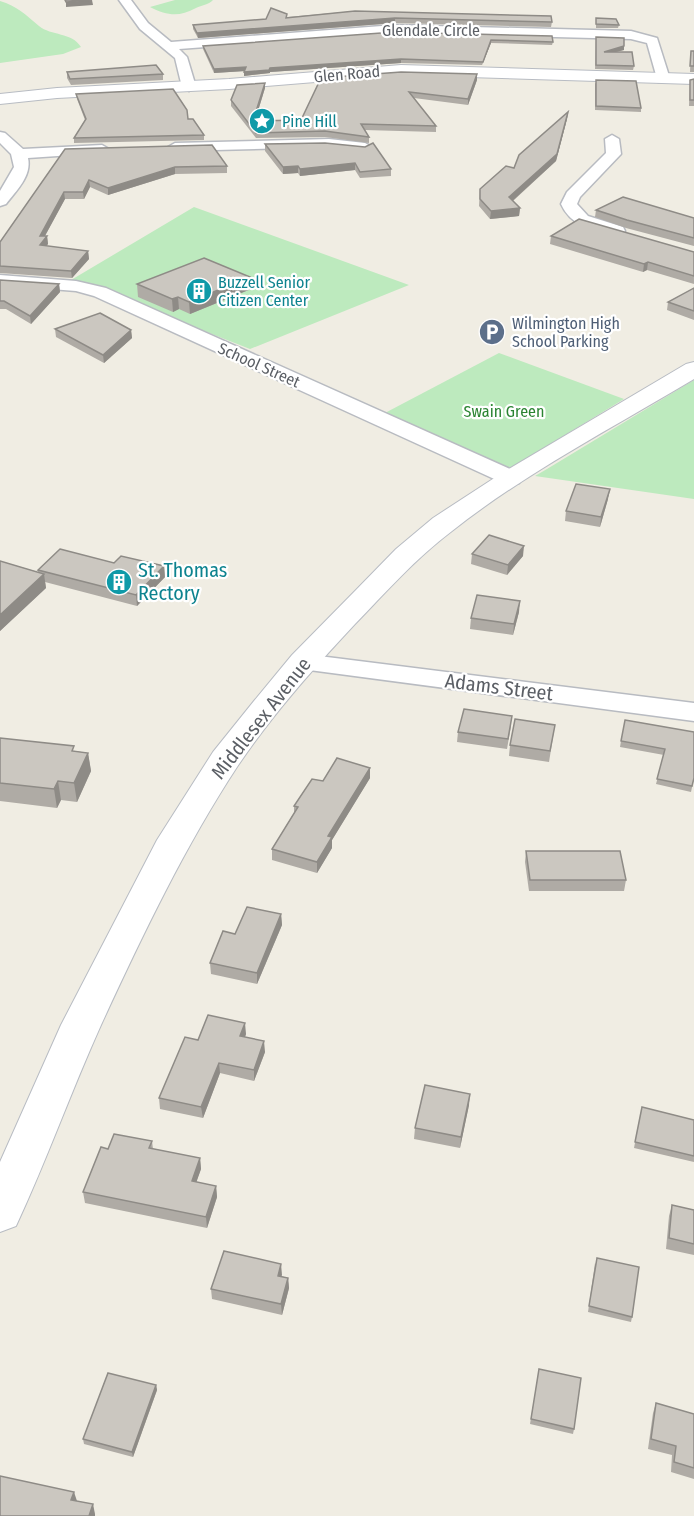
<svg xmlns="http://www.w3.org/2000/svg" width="694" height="1516" font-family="'Fira Sans Condensed',sans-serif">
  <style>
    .green { fill: #bdeabe }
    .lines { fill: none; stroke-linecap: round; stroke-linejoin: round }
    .street-casing { stroke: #b8bbc1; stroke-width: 3 }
    .secondary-casing { stroke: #b8bcc3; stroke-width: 2 }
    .street { fill: #fff; fill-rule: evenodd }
    .secondary { fill: #fff; fill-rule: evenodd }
    .wall { fill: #afaba5 }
    .shaded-wall { fill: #8e8b86 }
    .building { fill: #cbc7c0; stroke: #8e8b86; stroke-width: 1.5 }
    .labels { text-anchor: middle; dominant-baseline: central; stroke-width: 4.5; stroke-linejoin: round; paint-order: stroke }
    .far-street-label { font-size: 16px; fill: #5b5f65; stroke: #fff }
    .far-culture-label { font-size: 16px; fill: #0d838f; stroke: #fff; text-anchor: start }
    .far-service-label { font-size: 16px; fill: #4e5e75; stroke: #fff; text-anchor: start }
    .far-park-label { font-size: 16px; fill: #2b8432; stroke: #fff }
    .culture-label { font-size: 20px; fill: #0d838f; stroke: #fff; text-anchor: start }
    .street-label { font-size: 20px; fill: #5b5f65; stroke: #fff }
  </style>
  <rect width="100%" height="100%" fill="#f0ede3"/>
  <!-- green -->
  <g class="green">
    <path d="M175 0H213C208 5 202 5 196 8 179 17 168 16 150 7Z"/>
    <path d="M0 1C17 6 26 15 39 26 51 36 72 32 81 47L63 54 0 63Z"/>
    <path d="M194 207 409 285 250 349 92 287 66 283Z"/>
    <path d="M499 353 624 399 508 470 383 414Z"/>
    <path d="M694 380V499L535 476 547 469Z"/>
  </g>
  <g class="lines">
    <!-- street casing -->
    <g class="street-casing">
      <g id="street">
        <path d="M119 0H131L148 23 171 42 395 25 631 31 657 38 670 79 668 82H658L647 43 631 39 395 33 179 49 187 57 196 87 189 91 182 87 175 58 140 29Z"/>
        <path d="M0 132 5 133 23 149 102 145 109 149 102 153 28 158C32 176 16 191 6 204L0 206V191L14 167 11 154 0 143Z"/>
        <path d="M612 135 619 139 621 154 580 197 577 204 588 216 623 227 625 231 623 235 617 236C595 231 571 227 561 204L567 192 606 153 605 139Z"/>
        <path d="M329 139 365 143 372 147 365 151 329 147 175 151 168 147 175 143Z"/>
        <path d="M0 275 76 281 106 288 519 473 522 478 519 483 511 485 503 483 94 296 76 291 0 285Z"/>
        <path d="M303 654 694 703V721L294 668 290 662 294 656Z"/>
      </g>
    </g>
    <!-- secondary casing -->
    <g class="secondary-casing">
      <g id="secondary">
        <path d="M401 65 694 74V84L401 75 229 89 57 98 0 104V94L57 88 229 79Z"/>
        <path d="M694 362V379C614 427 525 473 452 531 416 558 386 592 355 624 313 669 271 716 237 767 185 846 141 938 101 1025 71 1091 47 1160 16 1226L0 1232V1162L61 1025 157 840 213 752 254 701 292 655 355 591 396 549 433 518 502 473 686 364Z"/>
      </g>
    </g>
    <!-- street -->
    <use href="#street" class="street"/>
    <!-- secondary -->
    <use href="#secondary" class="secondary"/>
  </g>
  <!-- wall -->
  <g class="wall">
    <path d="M355 11 552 22 551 27 395 23 198 38 193 29V25L266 19 287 14V17Z"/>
    <path d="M596 22 619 25 618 28H596Z"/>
    <path d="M395 32 553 42 552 45 491 43 482 65 401 63 270 72V73L244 76V71L214 73 203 49V46Z"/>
    <path d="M596 40 624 46V50L615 52 634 66 633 70 595 69Z"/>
    <path d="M691 51H694V72H690Z"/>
    <path d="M67 72 163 74V80L71 85 67 78Z"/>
    <path d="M321 78 477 80 468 105 414 98 436 126V132L364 130 369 137V143L325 137 256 138 231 106V100L265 88 255 121 301 120Z"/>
    <path d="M694 79V106H689L690 80Z"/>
    <path d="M595 83 641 108V112L595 110Z"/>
    <path d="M76 94 188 119 204 135V140L74 143V138L85 120 77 99Z"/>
    <path d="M568 112 567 119 556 161 513 201 520 208 519 216 490 219 479 206 480 189 514 168Z"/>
    <path d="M265 144 391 169V176L360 178 355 170 300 176 298 173 283 174 265 151Z"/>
    <path d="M65 149 227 166V173L175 174 108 195 90 187 84 199H65L45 236H47L48 244 46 246 88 251 89 259 72 278 0 273V242Z"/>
    <path d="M596 210 694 218V246L626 228 595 217Z"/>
    <path d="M551 236 694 252V284L647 270 643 272 550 244Z"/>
    <path d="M0 280 59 284 60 292 31 324 6 309H0Z"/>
    <path d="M137 284 251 289 190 314 179 309 173 312 138 297Z"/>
    <path d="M694 288V320L667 310 668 302Z"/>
    <path d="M55 329 131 330 132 338 104 363 56 337Z"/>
    <path d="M608 499 600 527 565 521 566 511Z"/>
    <path d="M472 554 523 556 507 575 471 564Z"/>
    <path d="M0 561 38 572V570L114 563 164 566 165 577 137 606 45 582 46 588 0 631Z"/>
    <path d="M519 612 513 635 470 629 471 618Z"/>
    <path d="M555 725 549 762 509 756 510 745Z"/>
    <path d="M511 726 507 749 457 742 458 732Z"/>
    <path d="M694 732V778L691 792 656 784 664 755 620 747 621 741Z"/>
    <path d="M0 738 75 751 88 753 91 771 77 802 61 800 57 808 0 801Z"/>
    <path d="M370 778 332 840V848L317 873 272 860V849L294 813V806L323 781Z"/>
    <path d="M526 851 626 880 624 891H529L525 862Z"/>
    <path d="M281 914 282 925 257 984 211 974 210 963 235 934Z"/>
    <path d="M246 1034 245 1037 265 1052 254 1081 220 1073 203 1118 160 1109 159 1098 198 1040Z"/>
    <path d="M469 1105 460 1148 414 1139 415 1128Z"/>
    <path d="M642 1107 694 1120V1162L634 1148Z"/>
    <path d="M152 1141 153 1149 200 1158 201 1169 196 1182 216 1186 217 1197 207 1228 85 1203 83 1192 108 1149Z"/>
    <path d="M672 1205 694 1210V1255L666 1249 669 1216Z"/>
    <path d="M595 1263 632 1317 631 1322 588 1312Z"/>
    <path d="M281 1264V1276L288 1278 289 1288 282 1315 212 1299 211 1289Z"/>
    <path d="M539 1369 574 1429 573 1434 530 1424Z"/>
    <path d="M156 1385 157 1390 133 1457 84 1444 83 1439Z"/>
    <path d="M656 1403 694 1414V1479L671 1472 672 1455 648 1449 653 1413Z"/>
  </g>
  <!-- shaded-wall -->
  <g class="shaded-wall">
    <path d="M92 0 93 5 66 7V2Z"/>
    <path d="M395 18V23L198 38 197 33Z"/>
    <path d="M491 40V43L482 65 483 62Z"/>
    <path d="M624 46V50L604 55V52Z"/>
    <path d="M401 59V63L270 72V73L244 76V72L270 68Z"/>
    <path d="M246 67V71L214 73V69Z"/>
    <path d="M477 74V80L468 105V99Z"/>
    <path d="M265 83V88L253 127V121Z"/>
    <path d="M568 112 567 119 556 161 509 204V197Z"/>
    <path d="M355 163V170L300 176V169Z"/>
    <path d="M298 166V173L283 174V167Z"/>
    <path d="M175 167V174L108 195V188Z"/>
    <path d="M89 180 90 187 84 199 83 192Z"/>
    <path d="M64 192 65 199 41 243 40 236Z"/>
    <path d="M520 208 519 216 490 219 491 211Z"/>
    <path d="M47 236 48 244 41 252 40 245Z"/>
    <path d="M88 251 89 259 72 278 71 271Z"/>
    <path d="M648 262 647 270 643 272 644 264Z"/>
    <path d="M250 277 251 289 190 314 189 302Z"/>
    <path d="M59 284 60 292 31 324 30 316Z"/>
    <path d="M178 297 179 309 173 312 172 299Z"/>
    <path d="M131 330 132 338 104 363 103 355Z"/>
    <path d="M610 489 608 499 600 527 601 517Z"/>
    <path d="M524 546 523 556 507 575 508 565Z"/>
    <path d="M164 566 165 577 137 606 136 595Z"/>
    <path d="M44 574 46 588 0 631V615Z"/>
    <path d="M520 601 519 612 513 635 514 624Z"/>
    <path d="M88 753 91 771 77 802 74 783Z"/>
    <path d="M370 768V778L332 840V848L317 873V862L328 836Z"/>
    <path d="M58 781 61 800 57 808 54 789Z"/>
    <path d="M281 914 282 925 257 984V973Z"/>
    <path d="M245 1023 246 1034 241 1047 240 1036Z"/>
    <path d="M264 1041 265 1052 254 1081V1070Z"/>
    <path d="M219 1063 220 1073 203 1118 201 1107Z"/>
    <path d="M470 1094 469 1105 460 1148 461 1137Z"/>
    <path d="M200 1158 201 1169 193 1192 192 1181Z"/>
    <path d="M216 1186 217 1197 207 1228 206 1217Z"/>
    <path d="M281 1264 282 1275 278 1286V1276Z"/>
    <path d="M288 1278 289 1288 282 1315 281 1304Z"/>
    <path d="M156 1385 157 1390 133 1457 132 1452Z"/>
    <path d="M74 1492 77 1501 71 1500Z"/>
    <path d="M93 1504 95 1514V1516H89Z"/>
  </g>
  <!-- building -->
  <g class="building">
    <path d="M65 0H92L66 2Z"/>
    <path d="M271 8 287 14 286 18 355 11 551 16 552 22 395 18 197 33 193 25 266 19Z"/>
    <path d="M596 18 616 19 619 25 596 24Z"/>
    <path d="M395 32 552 36 553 42 491 40 483 62 401 59 270 68 269 70 244 72 246 67 214 69 203 46Z"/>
    <path d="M596 37 624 38V46L604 52H632L634 66 596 65Z"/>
    <path d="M691 51H694V66H690Z"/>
    <path d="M156 65 163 74 70 79 67 72Z"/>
    <path d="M401 72 477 74 468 99 409 92 436 126 361 124 369 137 325 131 256 133 231 100 237 85 265 83 253 121 301 120 321 78Z"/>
    <path d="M694 79V100H690V80Z"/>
    <path d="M596 80 636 81 641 108 596 106Z"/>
    <path d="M173 89 187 110 188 119H193L204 135 74 138 86 119 76 94Z"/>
    <path d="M568 112 557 154 509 197 520 208 491 211 480 199V189L506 166 514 168 519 155Z"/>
    <path d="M325 143 365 147 373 143 391 169 360 172 355 163 300 169 298 166 283 167 265 144Z"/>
    <path d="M212 145 227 166 175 167 108 188 89 180 83 192H64L40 236H47L40 245 88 251 71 271 0 266V242L65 149Z"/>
    <path d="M623 197 694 218V238L627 220 596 210Z"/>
    <path d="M579 219 694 252V276L648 262 644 264 551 236Z"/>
    <path d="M204 258 250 277 189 302 178 297 172 299 137 284Z"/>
    <path d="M0 280 59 284 30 316 4 301H0Z"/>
    <path d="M694 288V311L668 302Z"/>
    <path d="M100 313 131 330 103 355 55 329Z"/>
    <path d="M576 484 610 489 601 517 566 511Z"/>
    <path d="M489 535 524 546 508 565 472 554Z"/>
    <path d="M60 549 114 563 121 556 164 566 136 595 38 570Z"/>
    <path d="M0 561 44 574 0 615Z"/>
    <path d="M477 595 520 601 514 624 471 618Z"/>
    <path d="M464 709 512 716 508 739 458 732Z"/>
    <path d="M515 719 555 725 550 751 510 745Z"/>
    <path d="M625 720 694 732V778L692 786 657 779 665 749 621 741Z"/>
    <path d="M0 738 74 746 72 751 88 753 74 783 58 781 54 789 0 783Z"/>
    <path d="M337 758 370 768 328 836 332 837 317 862 272 849 298 807 294 806 312 779 323 781Z"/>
    <path d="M526 851H620L626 880H530Z"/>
    <path d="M247 907 281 914 257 973 210 963 223 931 235 934Z"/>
    <path d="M208 1015 245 1023 240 1036 264 1041 254 1070 219 1063 201 1107 159 1098 185 1037 198 1040Z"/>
    <path d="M425 1085 470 1094 461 1137 415 1128Z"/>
    <path d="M642 1107 694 1120V1156L635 1142Z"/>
    <path d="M114 1134 152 1141 149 1148 200 1158 192 1181 216 1186 206 1217 83 1192 101 1147 108 1149Z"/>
    <path d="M672 1205 694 1210V1244L669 1238Z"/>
    <path d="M224 1251 281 1264 278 1276 288 1278 281 1304 211 1289Z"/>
    <path d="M597 1258 639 1267 632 1317 589 1306Z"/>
    <path d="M539 1369 581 1378 574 1429 531 1419Z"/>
    <path d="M108 1373 156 1385 132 1452 83 1439Z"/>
    <path d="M656 1403 694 1414V1468L674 1462 676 1446 651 1439Z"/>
    <path d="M0 1476 74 1492 71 1500 93 1504 89 1516H0Z"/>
  </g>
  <!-- icons -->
  <defs>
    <g id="sight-disc" transform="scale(1.35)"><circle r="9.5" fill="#0f9aa8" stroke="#fff"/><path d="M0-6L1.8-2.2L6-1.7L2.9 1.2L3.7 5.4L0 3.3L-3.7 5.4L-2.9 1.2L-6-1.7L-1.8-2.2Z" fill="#fff"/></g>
    <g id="building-disc" transform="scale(1.35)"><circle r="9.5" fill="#0f9aa8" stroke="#fff"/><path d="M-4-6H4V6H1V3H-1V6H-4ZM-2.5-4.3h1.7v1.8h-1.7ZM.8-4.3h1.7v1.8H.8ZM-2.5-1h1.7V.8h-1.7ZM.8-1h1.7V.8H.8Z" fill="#fff"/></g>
    <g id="parking-disc" transform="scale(1.35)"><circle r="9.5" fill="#5c6f8a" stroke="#fff"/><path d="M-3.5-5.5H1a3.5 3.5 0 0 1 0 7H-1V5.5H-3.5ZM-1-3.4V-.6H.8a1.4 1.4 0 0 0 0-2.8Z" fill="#fff"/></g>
  </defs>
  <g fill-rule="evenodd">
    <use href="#sight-disc" x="262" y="121"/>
    <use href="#building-disc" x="199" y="291"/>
    <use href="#parking-disc" x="492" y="332"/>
    <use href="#building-disc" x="119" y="582"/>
  </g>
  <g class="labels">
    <!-- far-street labels -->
    <g class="far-street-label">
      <text x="431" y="30">Glendale Circle</text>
      <text transform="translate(347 74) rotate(-5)">Glen Road</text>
      <text transform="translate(259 365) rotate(24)">School Street</text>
    </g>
    <!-- far-culture labels -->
    <g class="far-culture-label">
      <text x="282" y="121">Pine Hill</text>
      <text x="218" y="282">Buzzell Senior<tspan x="218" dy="18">Citizen Center</tspan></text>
    </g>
    <!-- far-service labels -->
    <g class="far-service-label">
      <text x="512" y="323">Wilmington High<tspan x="512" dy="18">School Parking</tspan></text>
    </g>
    <!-- far-park labels -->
    <g class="far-park-label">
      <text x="504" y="411">Swain Green</text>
    </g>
    <!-- culture labels -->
    <g class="culture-label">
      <text x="138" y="570">St. Thomas<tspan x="138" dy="23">Rectory</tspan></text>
    </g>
    <!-- street labels -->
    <g class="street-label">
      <text transform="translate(499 687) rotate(7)">Adams Street</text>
      <text transform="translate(261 718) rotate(-52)">Middlesex Avenue</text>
    </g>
  </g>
</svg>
